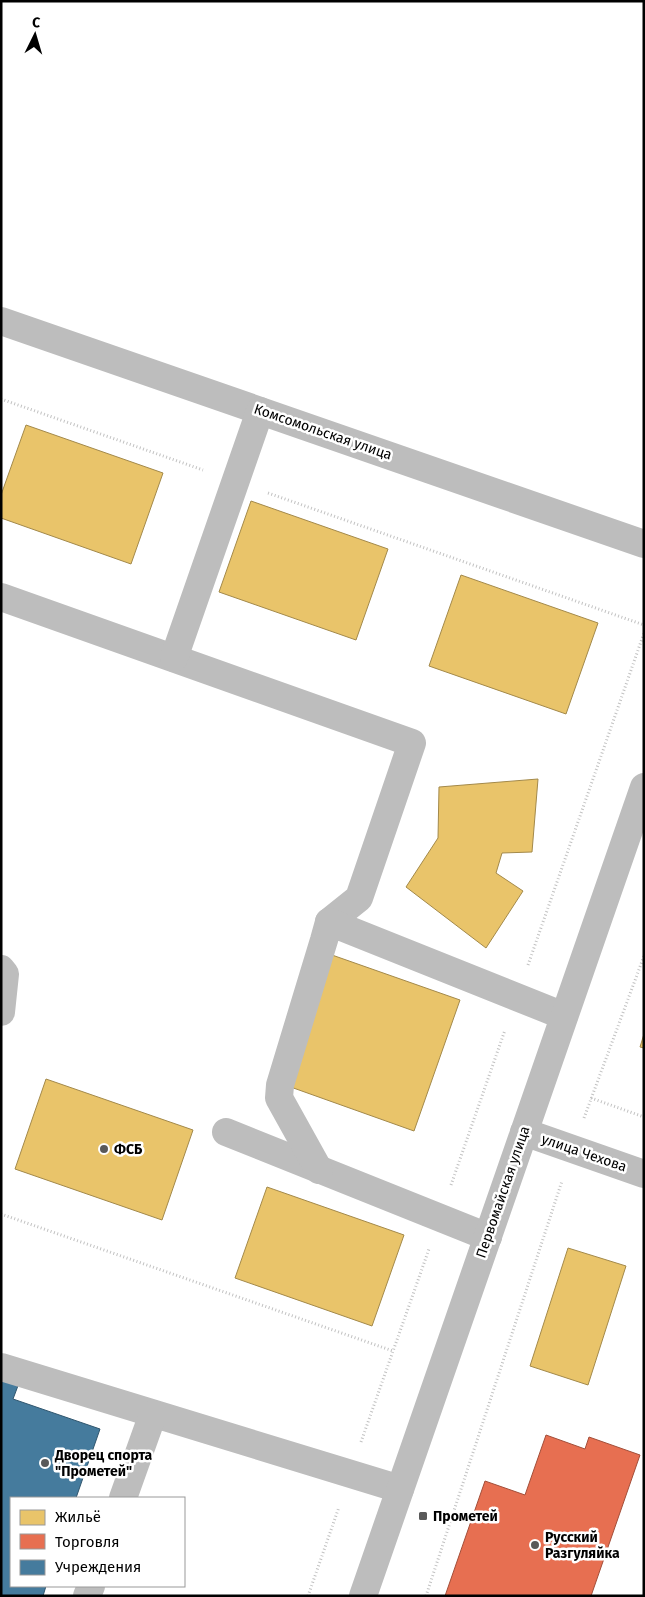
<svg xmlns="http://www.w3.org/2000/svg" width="645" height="1597" font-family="'Fira Sans',sans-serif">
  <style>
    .homes { fill: #e9c46a; stroke: #a3894a }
    .shops { fill: #e76f51; stroke: #a24e39 }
    .public { fill: #457b9d; stroke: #30566e }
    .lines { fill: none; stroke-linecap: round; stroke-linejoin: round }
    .path { stroke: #c2c2c2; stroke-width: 3; stroke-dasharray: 1 2.5; stroke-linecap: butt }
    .minor { stroke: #bdbdbd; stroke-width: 28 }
    .poi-dot { fill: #595959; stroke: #fff; stroke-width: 2 }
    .labels { text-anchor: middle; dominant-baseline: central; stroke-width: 5; stroke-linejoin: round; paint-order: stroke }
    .street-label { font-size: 14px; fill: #000; stroke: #fff }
    .poi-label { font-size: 14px; font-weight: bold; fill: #000; stroke: #fff; text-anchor: start }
  </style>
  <rect width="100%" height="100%" fill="#fff"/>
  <!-- homes -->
  <g class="homes">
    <path d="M26 425 163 473 131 564 1 518V495Z"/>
    <path d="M251 501 388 549 356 640 219 592Z"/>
    <path d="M461 575 598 623 566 714 429 666Z"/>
    <path d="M538 779 532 852 502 853 496 873 523 891 486 948 406 887 438 838 439 787Z"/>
    <path d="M332 955 460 1000 414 1131 285 1085Z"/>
    <path d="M644 1034V1048L640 1047Z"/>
    <path d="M46 1079 193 1130 162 1220 15 1169Z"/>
    <path d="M267 1187 404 1235 372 1326 235 1278Z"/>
    <path d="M568 1248 626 1266 588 1385 530 1366Z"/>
  </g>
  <!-- shops -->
  <path class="shops" d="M546 1435 585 1449 589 1437 640 1455 591 1596H445L485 1481 525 1495Z"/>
  <!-- public -->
  <path class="public" d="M1 1377 19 1383 13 1399 100 1429 76 1498H11V1586H46L43 1596H1Z"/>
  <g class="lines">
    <!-- path -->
    <g class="path">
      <path d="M1 399 203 470"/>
      <path d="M268 493 644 625"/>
      <path d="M528 965 644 633"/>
      <path d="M591 1098 644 1117"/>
      <path d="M584 1118 644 956"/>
      <path d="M451 1185 505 1030"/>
      <path d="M1 1214 393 1351"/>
      <path d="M361 1442 429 1249"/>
      <path d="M308 1596 339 1507"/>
      <path d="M426 1596 562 1181"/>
    </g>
    <!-- minor -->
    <g class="minor">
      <path d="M1 321 644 544"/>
      <path d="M1 597 412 743 359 898 329 922"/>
      <path d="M174 658 260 411"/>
      <path d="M1 969 5 974 1 1012"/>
      <path d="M226 1132 488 1237"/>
      <path d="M524 1132 644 1174"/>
      <path d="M319 1170 279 1098 280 1085 324 940 329 922 564 1016"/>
      <path d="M1 1367 400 1489"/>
      <path d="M123 1498 153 1414"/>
      <path d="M87 1596 91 1586"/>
      <path d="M363 1596 644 787"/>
    </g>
  </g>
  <!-- markers -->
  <g class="poi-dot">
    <circle cx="104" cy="1149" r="5"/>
    <circle cx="45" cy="1463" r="5"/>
    <rect x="418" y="1511" width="10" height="10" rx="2.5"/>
    <circle cx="535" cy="1545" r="5"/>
  </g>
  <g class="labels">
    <!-- street labels -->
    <g class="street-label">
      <text transform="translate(323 432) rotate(19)">Комсомольская улица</text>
      <text transform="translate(584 1153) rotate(19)">улица Чехова</text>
      <text transform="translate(503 1192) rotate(-71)">Первомайская улица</text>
    </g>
    <!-- poi labels -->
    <g class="poi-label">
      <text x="114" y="1149">ФСБ</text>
      <text x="55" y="1455">Дворец спорта<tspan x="55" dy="16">"Прометей"</tspan></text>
      <text x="433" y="1516">Прометей</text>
      <text x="545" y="1537">Русский<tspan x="545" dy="16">Разгуляйка</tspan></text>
    </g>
  </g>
  <!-- border -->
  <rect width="645" height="1597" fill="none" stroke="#000000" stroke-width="5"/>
  <!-- legend -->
  <rect x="10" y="1497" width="175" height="90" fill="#ffffff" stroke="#999999"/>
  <rect x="20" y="1510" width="25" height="15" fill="#e9c46a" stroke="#999999"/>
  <text x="55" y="1522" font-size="15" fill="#000000">Жильё</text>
  <rect x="20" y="1534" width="25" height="15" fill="#e76f51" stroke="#999999"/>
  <text x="55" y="1547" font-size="15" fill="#000000">Торговля</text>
  <rect x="20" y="1560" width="25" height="15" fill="#457b9d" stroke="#999999"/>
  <text x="55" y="1572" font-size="15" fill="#000000">Учреждения</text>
  <!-- north arrow -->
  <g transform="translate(35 35) rotate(5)" stroke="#ffffff" stroke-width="4" paint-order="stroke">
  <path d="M0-4L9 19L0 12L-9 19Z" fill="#000000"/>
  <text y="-8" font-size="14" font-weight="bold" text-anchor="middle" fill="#000000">С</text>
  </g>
</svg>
